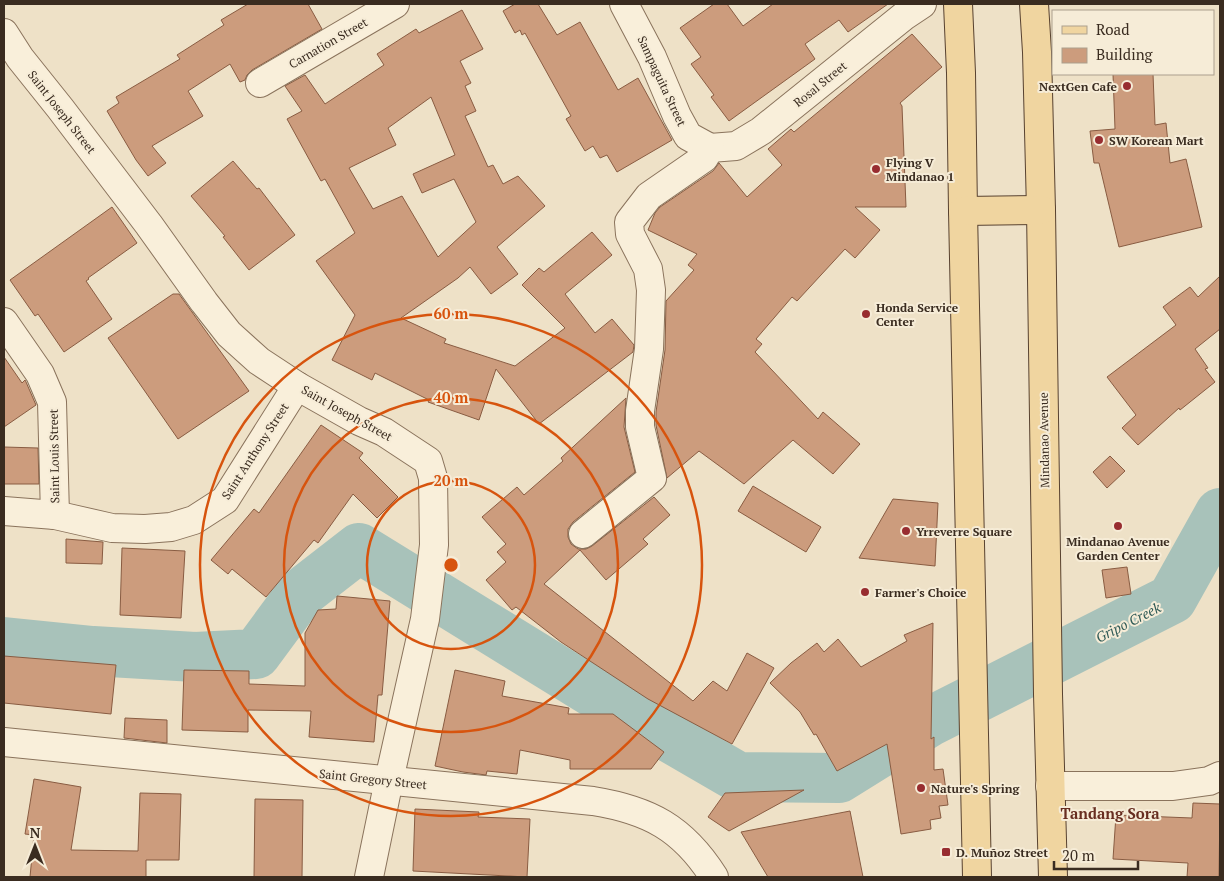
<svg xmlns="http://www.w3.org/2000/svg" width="1224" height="881" font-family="'PT Serif',serif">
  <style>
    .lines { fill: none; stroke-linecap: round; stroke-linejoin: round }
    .river { stroke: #a8c2ba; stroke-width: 50 }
    .building { fill: #cc9c7d; stroke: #895c42; fill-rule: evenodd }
    .minor-casing { stroke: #8a735c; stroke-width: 30 }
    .major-casing { stroke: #584230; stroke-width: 30 }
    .minor { stroke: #f9efda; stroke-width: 28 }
    .major { stroke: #f0d5a0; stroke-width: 28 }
    .ring { fill: none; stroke: #d7540e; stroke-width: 2.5 }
    .poi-dot { fill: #982d30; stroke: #f6ecd7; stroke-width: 2 }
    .labels { text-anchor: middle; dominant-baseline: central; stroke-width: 4; stroke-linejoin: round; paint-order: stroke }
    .street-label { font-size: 12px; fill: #3a2c20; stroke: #f6ecd7 }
    .poi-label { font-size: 12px; font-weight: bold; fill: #3a2c20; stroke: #f6ecd7; text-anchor: start }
    .water-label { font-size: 14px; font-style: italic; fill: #2f5a56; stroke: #f6ecd7 }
    .quarter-label { font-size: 15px; font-weight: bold; fill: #672d20; stroke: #f6ecd7 }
    .centre { fill: #d7540e; stroke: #f6ecd7; stroke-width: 2.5 }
    .ring-label { font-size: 15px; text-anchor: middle; font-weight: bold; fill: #d7540e; stroke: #f6ecd7; stroke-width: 4; stroke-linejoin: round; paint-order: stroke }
  </style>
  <rect width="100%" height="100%" fill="#eee1c7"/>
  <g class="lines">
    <!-- river -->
    <path class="river" d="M4 642 93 651 195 657 256 654 301 593 359 548 617 707 738 777 839 778 929 722 1172 599 1220 513"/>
  </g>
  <!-- building -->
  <g class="building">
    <path d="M248 4H308L322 29 252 70 247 75 245 80 240 82 230 64 188 91 203 116 152 146 166 163 148 176 136 160 107 111 119 103 116 97 180 59 177 55 224 25 221 20Z"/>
    <path d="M515 4H538L557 35 580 22 618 90 638 78 672 140 617 172 607 155 600 158 593 146 585 151 566 119 571 116 525 33 522 35 520 30 515 33 503 11Z"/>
    <path d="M714 4H727L743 26 773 4H888L848 32 839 20 805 44 815 59 729 121 711 97 714 95 691 64 701 57 680 28Z"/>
    <path d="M462 10 483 49 460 61 471 83 465 86 476 111 465 116 488 167 493 165 503 184 518 176 545 206 497 247 518 274 491 294 470 267 458 278 401 318 446 339 444 343 515 366 565 328 522 285 539 268 544 272 592 232 612 255 565 294 595 333 612 319 634 345 633 352 539 424 496 369 479 420 428 402 429 400 375 373 372 380 332 360 355 315 316 261 355 233 325 179 321 181 287 119 302 111 285 86 305 75 325 104 384 65 377 54 416 29 419 33ZM431 97 455 155 413 174 422 193 454 179 476 222 438 257 402 196 373 209 349 168 396 145 388 128Z"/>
    <path d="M912 34 942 67 900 103 902 106 906 207H855L880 230 855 258 845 249 797 301 792 297 756 339 762 344 755 352 818 419 823 412 860 444 833 474 793 440 744 484 699 451 667 478 656 425V412L665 350 666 301 694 270 688 265 697 254 648 230 655 213 660 207 713 171 719 163 747 197 782 165 768 149 791 129 794 132Z"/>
    <path d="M1113 74H1153L1155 125 1166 123 1170 163 1186 159 1202 227 1119 247 1099 163H1094L1090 131 1115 129Z"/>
    <path d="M233 161 257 189 259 188 295 235 249 270 223 237 225 236 191 196Z"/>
    <path d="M112 207 137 243 88 278 89 279 86 281 112 319 64 352 38 314 35 316 10 280Z"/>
    <path d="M1220 276V329L1195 349 1208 368 1205 369 1215 382 1180 410 1179 408 1138 445 1122 428 1136 415 1107 377 1176 325 1163 307 1190 287 1198 297Z"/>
    <path d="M173 294H179L249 391 178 439 108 338Z"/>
    <path d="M4 357 22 383 25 380 26 382 36 405 4 427Z"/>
    <path d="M626 398 624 427 635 472 573 522 568 529V537L571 544 578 549H586L592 546 654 497 670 515 643 539 648 544 606 580 580 550 544 584 693 701 713 681 727 691 747 653 774 668 732 744 648 699 561 642 516 607 512 610 486 580 506 562 497 552 506 544 482 517 517 487 524 495 563 461 561 458Z"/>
    <path d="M321 425 363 453 359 458 398 497 377 518 353 494 318 543 314 540 266 597 232 569 228 574 211 560 254 509 259 513Z"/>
    <path d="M4 447 38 448 39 484H4Z"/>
    <path d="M1110 456 1125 471 1107 488 1093 472Z"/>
    <path d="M753 486 821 527 806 552 738 511Z"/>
    <path d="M893 499 938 503 935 566 859 558Z"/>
    <path d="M66 539 103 542 102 564 66 563Z"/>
    <path d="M122 548 185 551 181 618 120 615Z"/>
    <path d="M1127 567 1131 594 1106 598 1102 570Z"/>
    <path d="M337 596 390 601 382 695H378L374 742 309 737 311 711 248 710V732L182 730 184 670 249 671V684L305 686V633L318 610 336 609Z"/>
    <path d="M933 623 931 739 934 737V770L943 769 948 805 939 806 941 818 930 820 931 829 901 834 887 744 837 771 816 734 814 735 800 712 770 683 791 663 817 643 824 652 838 639 861 667 907 641 904 635Z"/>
    <path d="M4 656 116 665 111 714 4 703Z"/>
    <path d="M455 670 505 681 502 696 569 708 568 714H613L664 752 651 769H570V760L520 750 517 774 487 771 486 775 463 772 435 766Z"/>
    <path d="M125 718 167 720V743L124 738Z"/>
    <path d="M34 779 81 787 71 850 138 851 140 793 181 794 179 860H146V877H30L34 835 25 834Z"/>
    <path d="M804 790 729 831 708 817 725 793Z"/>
    <path d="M255 799 303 800 302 877H254Z"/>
    <path d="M1193 803 1220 804 1219 877H1187L1188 863 1113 859 1116 815 1192 818Z"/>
    <path d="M415 809 479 812 478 817 530 819 527 877 413 871Z"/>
    <path d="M850 811 863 877H768L741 832Z"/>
  </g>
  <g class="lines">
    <!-- minor casing -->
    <g class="minor-casing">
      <g id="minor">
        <path d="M624 4 652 57 677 116 688 136 710 148"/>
        <path d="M4 33 20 58 60 108 149 225 204 302 229 334 259 361 297 386 359 421 384 432 428 461 433 478 434 545 425 619 389 780 369 877"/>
        <path d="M260 83 395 4"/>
        <path d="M710 148 736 146 761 131 904 16 922 4"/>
        <path d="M4 322 40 374 52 402 55 515"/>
        <path d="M4 511 55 515 112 528 145 529 171 527 194 520 225 500 297 386"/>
        <path d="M583 534 652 478 640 427V411L649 349 651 290 648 269 630 234 629 222 649 196 704 158 710 148"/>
        <path d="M4 742 593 801C649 810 683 828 714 877"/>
        <path d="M1050 786H1173L1209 781 1220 776"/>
      </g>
    </g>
    <!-- major casing -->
    <g class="major-casing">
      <g id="major">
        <path d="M958 4 961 73 963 211 977 877"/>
        <path d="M1034 4 1037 52 1041 210 1048 694 1053 877"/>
        <path d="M963 211 1041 210"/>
      </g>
    </g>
    <!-- minor -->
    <use href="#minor" class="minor"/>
    <!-- major -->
    <use href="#major" class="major"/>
  </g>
  <!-- distance rings -->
  <g class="ring">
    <circle cx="451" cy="565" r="84"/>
    <circle cx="451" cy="565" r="167"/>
    <circle cx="451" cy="565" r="251"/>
  </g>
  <!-- markers -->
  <g class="poi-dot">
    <circle cx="1127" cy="86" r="5"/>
    <circle cx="1099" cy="140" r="5"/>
    <circle cx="876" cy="169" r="5"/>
    <circle cx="866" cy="314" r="5"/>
    <circle cx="1118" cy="526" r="5"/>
    <circle cx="906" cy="531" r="5"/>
    <circle cx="865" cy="592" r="5"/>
    <circle cx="921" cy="788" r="5"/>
    <rect x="941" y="847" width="10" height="10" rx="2.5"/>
  </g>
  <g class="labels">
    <!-- street labels -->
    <g class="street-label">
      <text transform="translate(328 43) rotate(-30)">Carnation Street</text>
      <text transform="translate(662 81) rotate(65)">Sampaguita Street</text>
      <text transform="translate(820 84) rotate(-39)">Rosal Street</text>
      <text transform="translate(62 112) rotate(52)">Saint Joseph Street</text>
      <text transform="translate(347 413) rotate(29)">Saint Joseph Street</text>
      <text transform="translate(1044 440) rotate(-91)">Mindanao Avenue</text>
      <text transform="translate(255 451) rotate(-57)">Saint Anthony Street</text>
      <text transform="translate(54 456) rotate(-91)">Saint Louis Street</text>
      <text transform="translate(373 779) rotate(6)">Saint Gregory Street</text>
    </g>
    <!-- poi labels -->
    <g class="poi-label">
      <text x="1117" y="86" text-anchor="end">NextGen Cafe</text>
      <text x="1109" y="140">SW Korean Mart</text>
      <text x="886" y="162">Flying V<tspan x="886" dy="14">Mindanao 1</tspan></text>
      <text x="876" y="307">Honda Service<tspan x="876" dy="14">Center</tspan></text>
      <text x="916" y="531">Yrreverre Square</text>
      <text x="1118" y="541" text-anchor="middle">Mindanao Avenue<tspan x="1118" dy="14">Garden Center</tspan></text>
      <text x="875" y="592">Farmer's Choice</text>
      <text x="931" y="788">Nature's Spring</text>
      <text x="956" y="852">D. Muñoz Street</text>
    </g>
    <!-- water labels -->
    <g class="water-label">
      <text transform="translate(1128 622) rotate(-27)">Gripo Creek</text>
    </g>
    <!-- quarter labels -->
    <g class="quarter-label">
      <text x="1110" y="813">Tandang Sora</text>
    </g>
  </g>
  <circle cx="451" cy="565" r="8" class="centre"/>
  <g class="ring-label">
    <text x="451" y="319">60 m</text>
    <text x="451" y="403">40 m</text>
    <text x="451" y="486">20 m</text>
  </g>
  <!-- border -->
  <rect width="1224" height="881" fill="none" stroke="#3a2c20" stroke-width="10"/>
  <!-- legend -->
  <rect x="1052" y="10" width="162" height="65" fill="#f6ecd7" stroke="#ab9f8e"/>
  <rect x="1062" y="26" width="25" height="8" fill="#f0d5a0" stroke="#ab9f8e"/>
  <text x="1096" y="35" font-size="15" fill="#3a2c20">Road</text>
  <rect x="1062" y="48" width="25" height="15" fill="#cc9c7d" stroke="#ab9f8e"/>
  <text x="1096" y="60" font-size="15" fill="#3a2c20">Building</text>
  <!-- north arrow -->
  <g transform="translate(35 846)" stroke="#f6ecd7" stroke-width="4" paint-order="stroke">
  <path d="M0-4L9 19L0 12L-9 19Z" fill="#3a2c20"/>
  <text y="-8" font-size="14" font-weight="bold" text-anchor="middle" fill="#3a2c20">N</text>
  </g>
  <!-- scale -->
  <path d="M1054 861v8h84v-8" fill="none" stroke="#3a2c20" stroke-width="2.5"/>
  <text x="1062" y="861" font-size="15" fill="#3a2c20" stroke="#f6ecd7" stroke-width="4" paint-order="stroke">20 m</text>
</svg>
